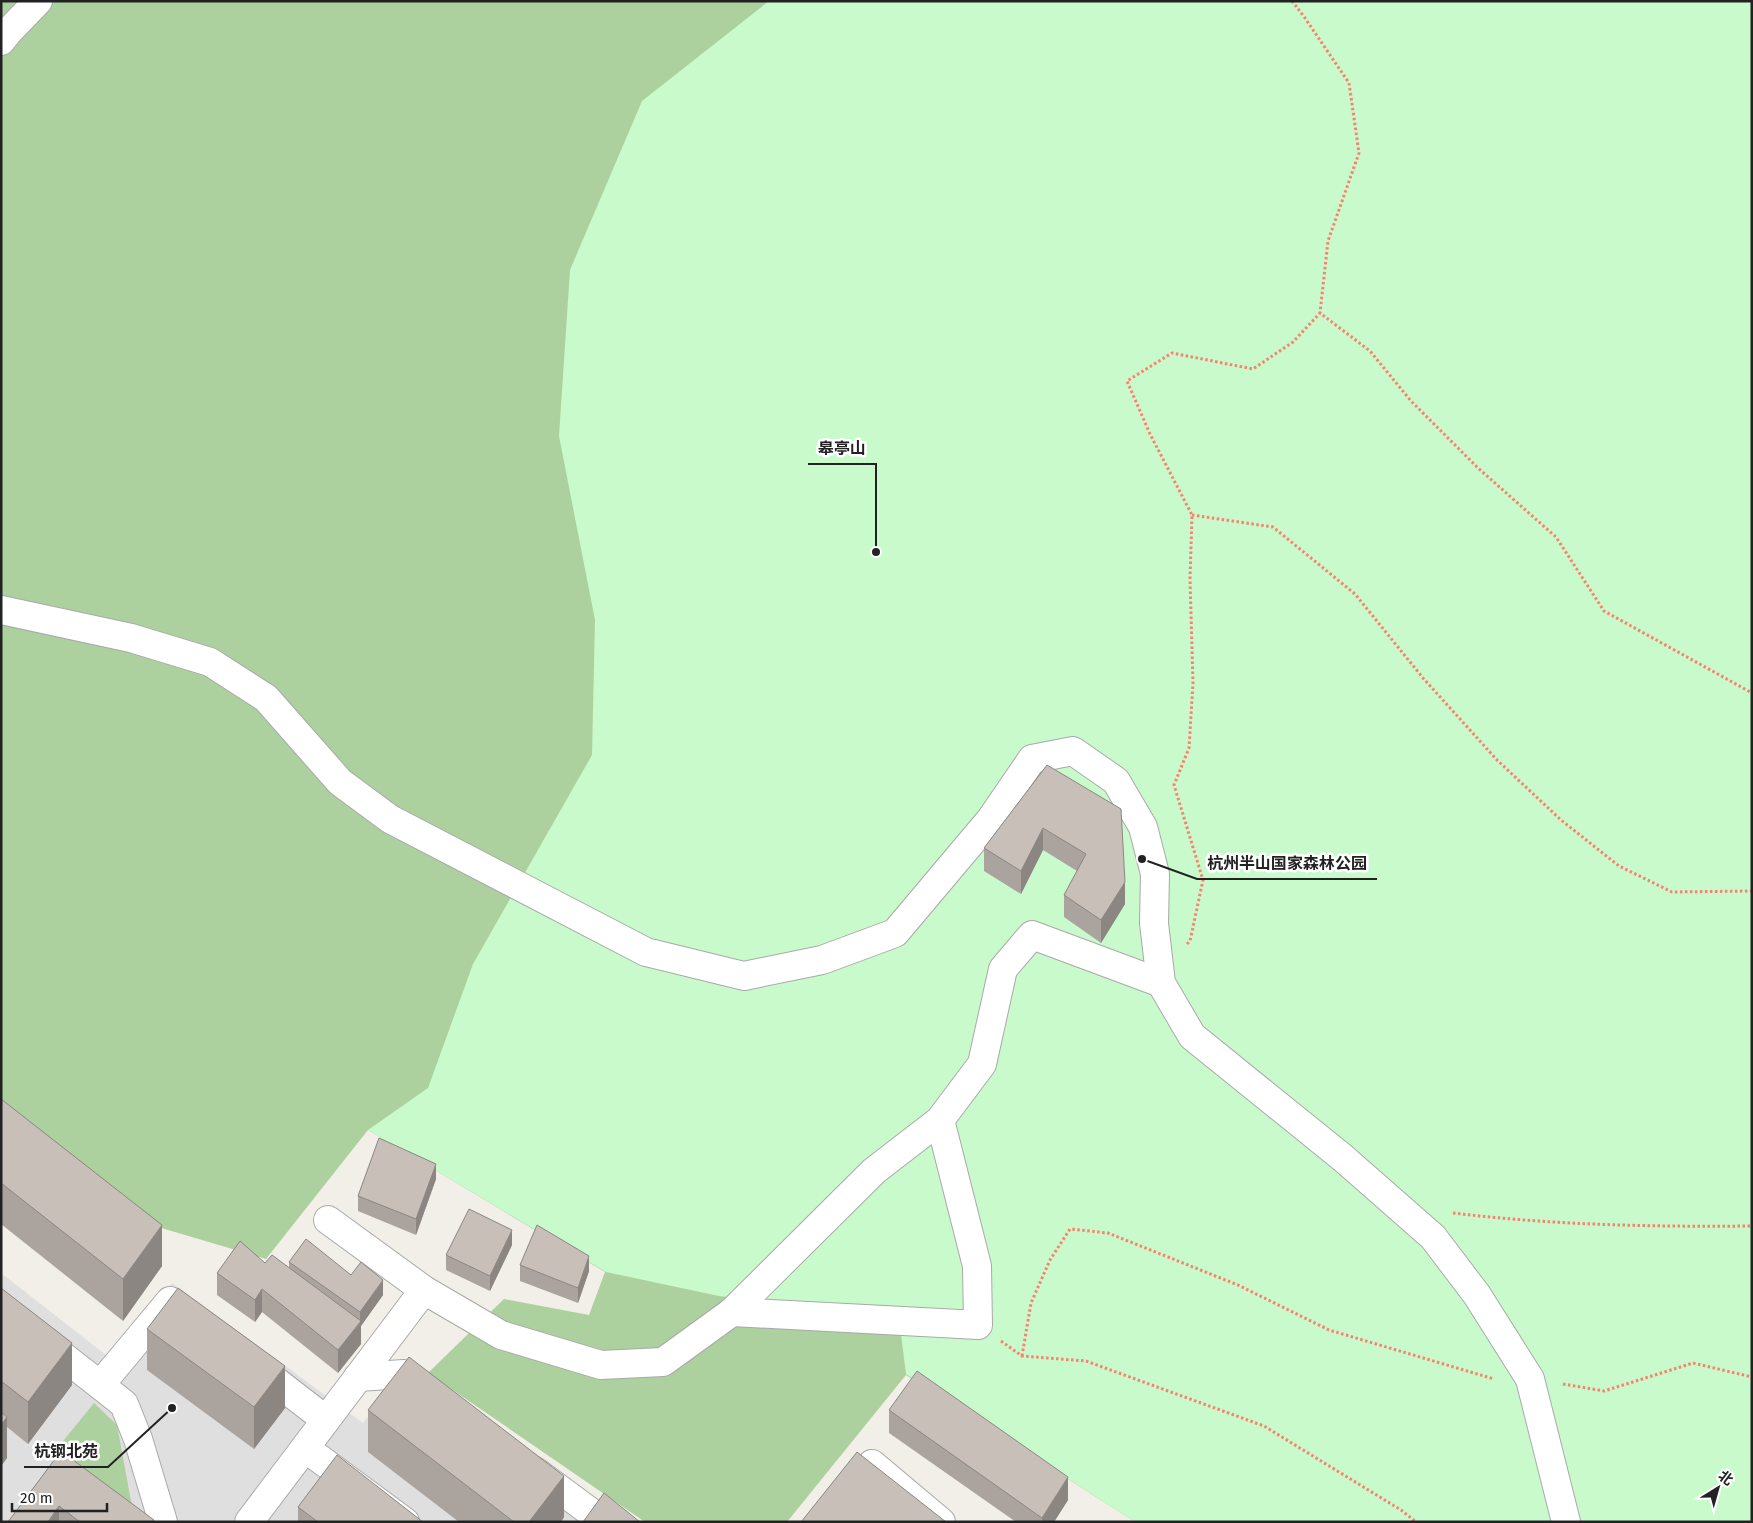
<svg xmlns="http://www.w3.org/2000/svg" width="1753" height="1523" font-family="'Fira Sans','Noto Sans SC',sans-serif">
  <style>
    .residential { fill: #e0dfdf }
    .forest { fill: #add19e }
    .park { fill: #c8facc }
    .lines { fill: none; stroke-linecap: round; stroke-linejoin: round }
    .minor-casing { stroke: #a9a9a9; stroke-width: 30 }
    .path { stroke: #fa8072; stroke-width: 3; stroke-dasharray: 2.5 2.5; stroke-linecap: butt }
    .minor { stroke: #fff; stroke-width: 28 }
    .wall { fill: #aba49e }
    .shaded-wall { fill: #8b8681 }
    .building { fill: #c7bfb8; stroke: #8b8681 }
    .leader { fill: none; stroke: #222; stroke-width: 2 }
    .callout-dot { fill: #222; stroke: #fff; stroke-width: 2 }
    .callout-label { font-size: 16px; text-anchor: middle; font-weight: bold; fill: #222; stroke: #fff; stroke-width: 5; stroke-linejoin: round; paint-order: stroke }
  </style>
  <rect width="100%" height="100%" fill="#f2efe9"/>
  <!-- residential -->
  <path class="residential" d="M1 1273 106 1355 172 1283 363 1423 387 1394 417 1368 628 1522H1Z"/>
  <!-- forest -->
  <g class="forest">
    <path d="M1 1H1752V1522H1135L906 1375 787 1522H645L428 1373 504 1299 589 1315 605 1272 368 1130 266 1259 158 1227 1 1103Z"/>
    <path d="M94 1403 117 1425 133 1512 55 1451Z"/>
  </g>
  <!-- park -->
  <path class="park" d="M769 1H1752V1522H1135L906 1374 899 1318 719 1296 606 1272 368 1130 428 1088 473 964 592 755 595 620 559 436 570 270 642 101Z"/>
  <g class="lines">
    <!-- minor casing -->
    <g class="minor-casing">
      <g id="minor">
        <path d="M1 41 9 31 38 1"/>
        <path d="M1 610 131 638 210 662 266 698 340 782 390 819 646 952 744 976 822 960 895 933 991 819 1032 759 1073 751 1116 781 1143 827 1155 874 1154 923 1161 983 1192 1036 1343 1158 1433 1237 1477 1295 1530 1379 1566 1522"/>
        <path d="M424 1290 501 1335 601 1365 663 1362 732 1312 874 1171 940 1120 982 1064 1003 969 1032 935 1161 983"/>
        <path d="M1 1308 100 1385 170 1301 172 1302"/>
        <path d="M732 1312 978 1325 977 1266 940 1120"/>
        <path d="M256 1366 326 1420"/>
        <path d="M358 1377 404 1374 426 1390"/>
        <path d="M100 1385 124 1404 138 1439 163 1522"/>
        <path d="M305 1448 405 1522"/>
        <path d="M872 1464 941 1522"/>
        <path d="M535 1471 604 1522"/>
        <path d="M249 1522 424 1290 328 1220"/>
      </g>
    </g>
    <!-- path -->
    <g class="path">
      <path d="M1292 1 1305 18 1349 83 1359 153 1328 241 1320 313"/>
      <path d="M1192 515 1273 527 1355 594 1423 678 1497 760 1561 820 1619 866 1672 892 1752 891"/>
      <path d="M1187 944 1190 941 1203 880 1174 785 1189 748 1193 683 1190 579 1192 515 1150 434 1127 381 1172 353 1253 369 1293 342 1320 313 1370 351 1411 401 1478 468 1556 537 1604 611 1752 693"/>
      <path d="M1453 1213C1552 1225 1652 1227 1752 1226"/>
      <path d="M1001 1341 1022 1356 1086 1361 1264 1426 1401 1510 1416 1522"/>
      <path d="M1022 1356 1031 1303 1050 1260 1070 1229 1108 1233 1238 1285 1329 1330 1494 1379"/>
      <path d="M1563 1384 1604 1391 1693 1363 1752 1377"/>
    </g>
    <!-- minor -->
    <use href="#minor" class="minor"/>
  </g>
  <!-- wall -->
  <g class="wall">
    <path d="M1047 765 1125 904 1101 943 1064 917V895L1077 871 1043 850 1021 894 984 871V848Z"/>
    <path d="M1 1099 162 1266 123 1321 1 1224Z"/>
    <path d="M436 1179 416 1235 358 1211V1196Z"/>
    <path d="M512 1245 490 1291 446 1270V1255Z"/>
    <path d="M289 1262 351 1275 383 1295 361 1326V1344L338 1373 262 1312 255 1322 217 1295V1273L289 1268Z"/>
    <path d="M520 1265 589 1271 578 1303 520 1281Z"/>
    <path d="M1 1288 72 1385 28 1444 7 1427V1458L1 1466Z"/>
    <path d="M147 1329 285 1408 254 1449 147 1370Z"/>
    <path d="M368 1410 564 1517 561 1522H459L368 1452Z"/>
    <path d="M889 1410 1068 1500 1054 1522H1016L889 1433Z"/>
    <path d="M61 1451 154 1522H8Z"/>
    <path d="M298 1507 423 1522H298Z"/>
  </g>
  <!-- shaded-wall -->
  <g class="shaded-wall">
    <path d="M1043 828V850L1021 894V871Z"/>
    <path d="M1125 882V904L1101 943V920Z"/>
    <path d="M436 1164V1179L416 1235V1219Z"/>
    <path d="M162 1225V1266L123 1321V1279Z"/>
    <path d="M512 1230V1245L490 1291V1276Z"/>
    <path d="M589 1256V1271L578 1303V1288Z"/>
    <path d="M383 1280V1295L361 1326V1344L338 1373V1350L360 1323V1312Z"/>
    <path d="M262 1289V1312L255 1322V1300Z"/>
    <path d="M72 1343V1385L28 1444V1402Z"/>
    <path d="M285 1366V1408L254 1449V1407Z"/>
    <path d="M7 1417V1458L1 1466V1425Z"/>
    <path d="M564 1476V1517L561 1522H529Z"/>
    <path d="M1068 1477V1500L1054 1522H1042V1518Z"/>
    <path d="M59 1506V1522H48Z"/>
  </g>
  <!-- building -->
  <g class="building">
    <path d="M1047 765 1121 809 1125 882 1101 920 1064 895 1086 854 1043 828 1021 871 984 848Z"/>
    <path d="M1 1099 162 1225 123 1279 1 1183Z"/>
    <path d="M379 1138 436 1164 416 1219 358 1196Z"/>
    <path d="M469 1209 512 1230 490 1276 446 1255Z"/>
    <path d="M537 1225 589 1256 578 1288 520 1265Z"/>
    <path d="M306 1239 351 1275 361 1262 383 1280 360 1312 289 1262Z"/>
    <path d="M240 1241 265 1263 272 1255 361 1321 338 1350 262 1289 255 1300 217 1273Z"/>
    <path d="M1 1288 72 1343 28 1402 1 1381Z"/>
    <path d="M178 1288 285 1366 254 1407 147 1329Z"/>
    <path d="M409 1357 564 1476 529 1522H514L368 1410Z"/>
    <path d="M917 1371 1068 1477 1042 1518 889 1410Z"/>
    <path d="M1 1412 7 1417 1 1425Z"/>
    <path d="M61 1451 154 1520 153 1522H80L59 1506 48 1522H8Z"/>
    <path d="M857 1452 946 1522H801Z"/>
    <path d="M337 1455 423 1522H318L298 1507Z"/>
    <path d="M604 1493 640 1522H583Z"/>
  </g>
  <!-- callouts -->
  <path class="leader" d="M876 552L876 464H808M1142 859L1197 879H1377M172 1408L108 1467H24"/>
  <g class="callout-dot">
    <circle cx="876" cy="552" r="5"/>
    <circle cx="1142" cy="859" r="5"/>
    <circle cx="172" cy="1408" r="5"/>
  </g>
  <g class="callout-label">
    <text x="842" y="454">皋亭山</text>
    <text x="1287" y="869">杭州半山国家森林公园</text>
    <text x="66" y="1457">杭钢北苑</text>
  </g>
  <!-- border -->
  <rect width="1753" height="1523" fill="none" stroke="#222222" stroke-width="5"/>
  <!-- north arrow -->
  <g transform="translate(1718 1488) rotate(37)" stroke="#ffffff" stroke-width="4" paint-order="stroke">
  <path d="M0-4L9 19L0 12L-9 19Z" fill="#222222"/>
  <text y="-8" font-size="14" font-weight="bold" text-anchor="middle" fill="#222222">北</text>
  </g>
  <!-- scale -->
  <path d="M12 1503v8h95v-8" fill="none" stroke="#222222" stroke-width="2.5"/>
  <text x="20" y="1503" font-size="15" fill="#222222" stroke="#ffffff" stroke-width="4" paint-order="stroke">20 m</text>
</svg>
